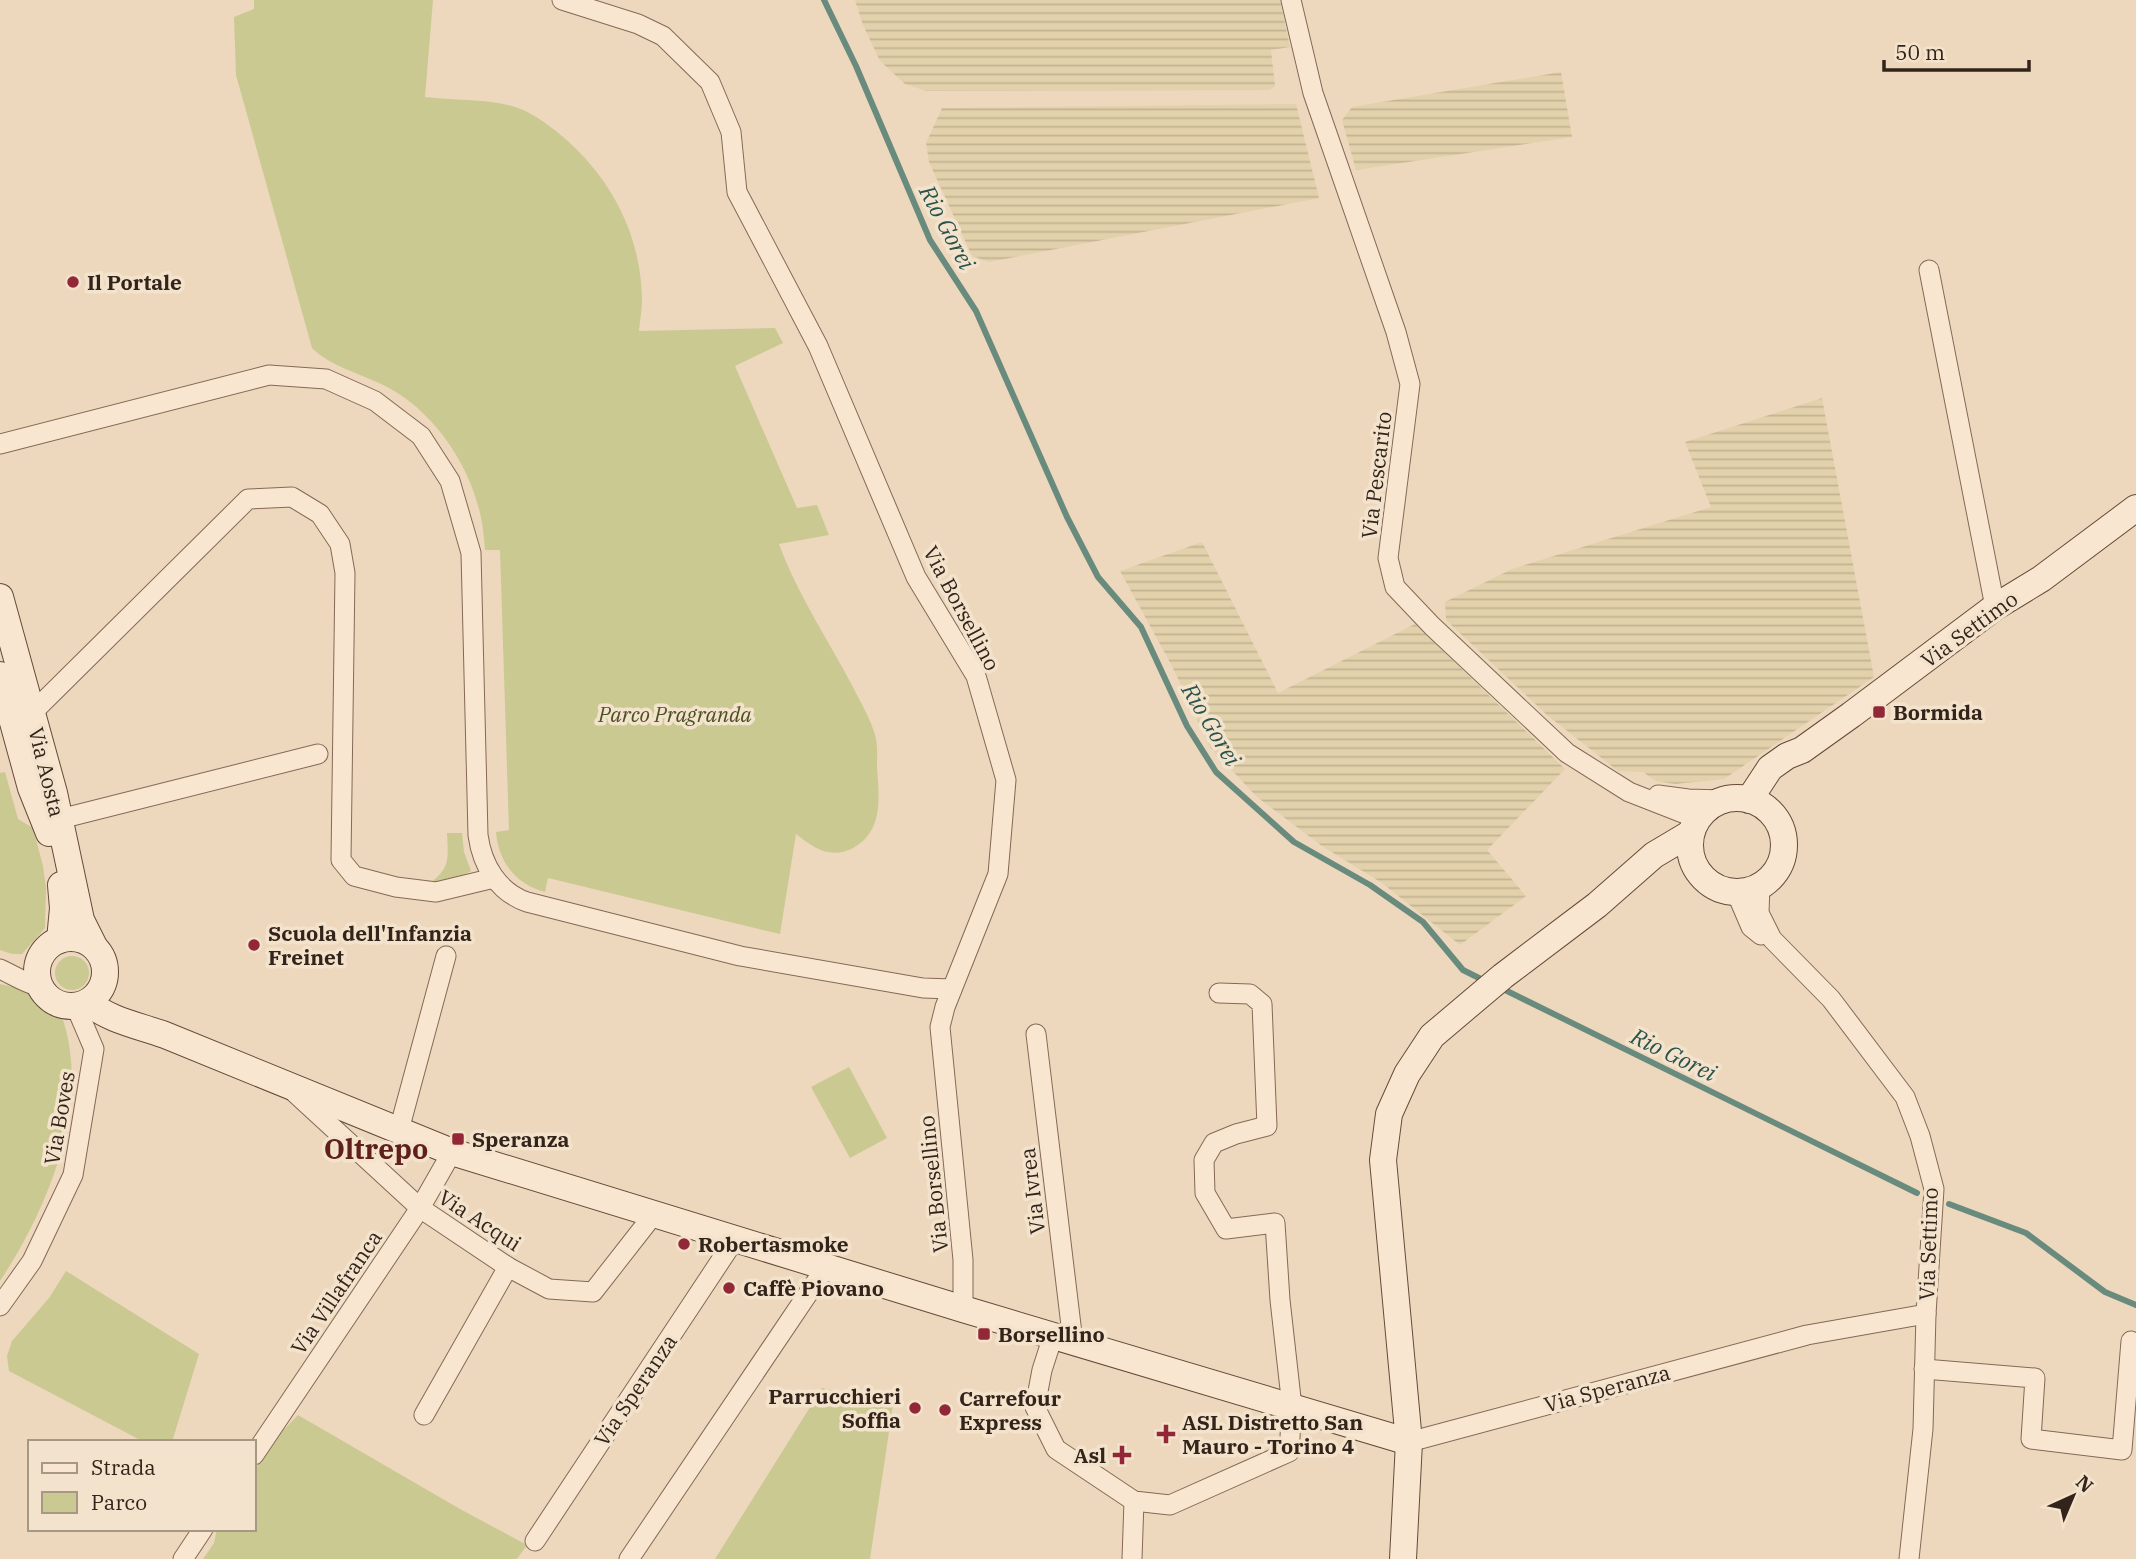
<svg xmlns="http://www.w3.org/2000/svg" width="2136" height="1559" font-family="'IBM Plex Serif',serif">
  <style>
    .farmland { fill: url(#farmland-rules) }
    .green { fill: #cac992 }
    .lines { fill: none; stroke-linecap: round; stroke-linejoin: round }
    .stream { stroke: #698b7e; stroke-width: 6 }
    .street-casing { stroke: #846957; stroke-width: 21 }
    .secondary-casing { stroke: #654a3a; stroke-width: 28 }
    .street { stroke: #f8e6d0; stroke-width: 19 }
    .secondary { stroke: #f8e6d0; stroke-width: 26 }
    .poi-dot { fill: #922837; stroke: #f4e3cc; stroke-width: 2.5 }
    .labels { text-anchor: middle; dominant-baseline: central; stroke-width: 7; stroke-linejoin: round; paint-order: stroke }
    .poi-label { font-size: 21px; font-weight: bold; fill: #33241b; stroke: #f4e3cc; text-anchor: start }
    .street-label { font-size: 21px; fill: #33241b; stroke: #f4e3cc }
    .park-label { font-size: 21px; font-style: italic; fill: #4a5022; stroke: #f4e3cc }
    .water-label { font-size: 23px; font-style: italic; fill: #2a534b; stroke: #f4e3cc }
    .district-label { font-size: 28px; font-weight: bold; fill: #5f201b; stroke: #f4e3cc }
  </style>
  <defs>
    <pattern id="farmland-rules" width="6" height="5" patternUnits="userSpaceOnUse" patternTransform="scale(1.75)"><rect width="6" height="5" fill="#e2d1ab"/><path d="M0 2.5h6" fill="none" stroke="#c2b393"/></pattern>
  </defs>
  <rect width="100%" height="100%" fill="#edd8bd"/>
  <!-- farmland -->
  <g class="farmland">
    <path d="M855 0H1280L1290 47 1271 50 1275 86 1270 90 926 91 905 84 880 61 863 25Z"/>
    <path d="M1561 72 1572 137 1356 170 1342 120 1352 107Z"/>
    <path d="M1296 104 1319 198 989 262 972 256 929 162 926 143 942 108Z"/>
    <path d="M1822 398 1874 677 1724 779 1675 784 1656 781 1643 772 1618 771 1547 715 1446 620 1445 602 1512 569 1711 507 1685 442Z"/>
    <path d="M1202 542 1278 693 1415 624 1565 769 1487 850 1526 896 1460 945 1382 883 1322 846 1257 797 1210 747 1172 666 1120 571Z"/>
  </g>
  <!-- green -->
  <g class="green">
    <path d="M254 0H433L425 97C455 101 493 98 521 109 538 116 561 134 573 146 616 187 641 240 642 299 642 309 640 320 639 331L775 328 783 343 735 366 797 508 817 505 829 535 779 544C798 596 830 642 855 691 862 705 871 720 875 735 878 744 877 757 877 767 879 797 884 831 853 848 829 860 813 847 796 834L780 934 548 878 545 892C516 885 498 861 496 832L509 830 500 550H485C484 538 483 525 480 513 468 461 431 408 383 385 359 373 330 366 312 348L236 75 234 17 254 9Z"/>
    <path d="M5 772 18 819 33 828 43 866 46 887 45 928 22 954H12L0 950V773Z"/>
    <path d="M447 833H462L464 852 471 871 462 876 430 883C451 868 448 857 447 833Z"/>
    <circle cx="72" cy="973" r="17"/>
    <path d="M0 984 27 990 45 1008 62 1017C92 1103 48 1209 0 1281Z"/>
    <path d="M849 1067 887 1138 850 1158 811 1087Z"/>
    <path d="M66 1271 199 1354 172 1442H144L9 1371 7 1356 12 1341 49 1298Z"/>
    <path d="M822 1388 893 1405 870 1559H715Z"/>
    <path d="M298 1415 460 1509 527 1545 517 1559H203L214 1543 217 1529H254C254 1513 252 1495 254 1479 257 1454 282 1432 298 1415Z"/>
  </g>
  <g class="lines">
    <!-- stream -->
    <g class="stream">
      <path d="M824 0 856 66 930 240 976 311 1067 517 1098 577 1141 627 1187 726 1216 772 1294 842 1370 885 1423 922 1463 970 1485 981"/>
      <path d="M1501 988 1917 1193"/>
      <path d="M1949 1204 2026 1233 2105 1292 2136 1305"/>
    </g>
    <!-- street casing -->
    <g class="street-casing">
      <g id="street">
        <path d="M562 0 638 24 663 36 710 82 731 132 737 192 818 346 916 577 976 676 1006 780 998 874 945 1007 940 1027 963 1260V1309"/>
        <path d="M1291 0 1313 93 1396 332 1410 384 1388 558 1395 587 1432 626 1567 753 1629 792 1698 819"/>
        <path d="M1929 270 1995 607"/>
        <path d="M0 444 269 375 326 379 375 401 421 436 450 481 471 553 478 835C482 865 498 892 527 902L740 956 923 988 952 989"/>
        <path d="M32 713 248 499 292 497 320 514 340 544 345 573 341 860 354 876 396 887 436 892 494 878"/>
        <path d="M1658 795 1688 799 1723 800"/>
        <path d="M48 822 318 754"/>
        <path d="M1760 886 1759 913 1772 939 1831 999 1905 1097 1920 1136 1934 1189 1926 1314 1923 1429 1909 1559"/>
        <path d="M1736 892 1751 927 1761 935"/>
        <path d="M0 969C15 976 23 982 40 987"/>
        <path d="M1036 1034 1073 1342"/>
        <path d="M295 1093 420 1208 508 1267 549 1289 593 1292 654 1214"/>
        <path d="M399 1130 446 956"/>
        <path d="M0 1306 32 1261 73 1175 94 1049 76 1007"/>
        <path d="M1053 1336 1042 1370 1035 1407 1056 1449 1134 1501 1170 1505 1289 1452 1292 1407 1280 1300 1275 1223 1226 1229 1205 1193 1204 1160 1214 1143 1236 1134 1267 1126 1262 1004 1250 994 1219 993"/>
        <path d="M1924 1369 2035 1378 2031 1439 2122 1450 2131 1341"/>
        <path d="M424 1415 508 1267"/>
        <path d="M1409 1442 1807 1335 1926 1314"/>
        <path d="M254 1455 420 1208 452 1152"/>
        <path d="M535 1541 735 1239"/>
        <path d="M183 1559 203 1529"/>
        <path d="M629 1559 826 1267"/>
        <path d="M1132 1559 1134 1501"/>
      </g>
    </g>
    <!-- secondary casing -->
    <g class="secondary-casing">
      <g id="secondary">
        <path d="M0 597 54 793 81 920 94 946"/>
        <path d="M0 675 31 788 49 833"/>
        <circle cx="1737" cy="845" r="47"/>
        <path d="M1749 800 1770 768 1787 756 1802 750 1851 715 1995 607 2041 579 2136 508"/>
        <circle cx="71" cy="972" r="34"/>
        <path d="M60 940 63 908 61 885"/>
        <path d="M88 1003C112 1021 137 1025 165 1035L452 1152 963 1309 1409 1442"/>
        <path d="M1403 1559 1409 1442 1383 1160 1389 1114 1407 1074 1432 1036 1503 976 1597 905 1654 855 1691 833"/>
      </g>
    </g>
    <!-- street -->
    <use href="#street" class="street"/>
    <!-- secondary -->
    <use href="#secondary" class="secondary"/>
  </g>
  <!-- markers -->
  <g class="poi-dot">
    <circle cx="73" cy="282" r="7"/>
    <rect x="1872" y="705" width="14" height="14" rx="3.5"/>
    <circle cx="254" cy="945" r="7"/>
    <rect x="451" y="1132" width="14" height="14" rx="3.5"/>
    <circle cx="684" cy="1244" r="7"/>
    <circle cx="729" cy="1288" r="7"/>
    <rect x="977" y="1327" width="14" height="14" rx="3.5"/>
    <circle cx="915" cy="1408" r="7"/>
    <circle cx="945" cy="1410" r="7"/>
    <path d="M1162.5 1423.5h7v7h7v7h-7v7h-7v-7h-7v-7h7z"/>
    <path d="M1118.5 1444.5h7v7h7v7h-7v7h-7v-7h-7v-7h7z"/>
  </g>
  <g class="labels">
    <!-- poi labels -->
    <g class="poi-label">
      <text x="87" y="282">Il Portale</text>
      <text x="1893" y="712">Bormida</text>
      <text x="268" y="933">Scuola dell'Infanzia<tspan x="268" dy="24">Freinet</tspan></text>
      <text x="472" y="1139">Speranza</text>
      <text x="698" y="1244">Robertasmoke</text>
      <text x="743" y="1288">Caffè Piovano</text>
      <text x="998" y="1334">Borsellino</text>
      <text x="901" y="1396" text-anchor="end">Parrucchieri<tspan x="901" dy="24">Soffia</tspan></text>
      <text x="959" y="1398">Carrefour<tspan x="959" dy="24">Express</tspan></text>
      <text x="1182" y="1422">ASL Distretto San<tspan x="1182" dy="24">Mauro - Torino 4</tspan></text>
      <text x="1106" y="1455" text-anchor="end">Asl</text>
    </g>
    <!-- street labels -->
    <g class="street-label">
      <text transform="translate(1376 475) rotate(-83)">Via Pescarito</text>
      <text transform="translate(962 608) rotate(62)">Via Borsellino</text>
      <text transform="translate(1969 629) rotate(-36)">Via Settimo</text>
      <text transform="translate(47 772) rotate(76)">Via Aosta</text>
      <text transform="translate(59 1118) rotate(-80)">Via Boves</text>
      <text transform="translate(933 1184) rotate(-96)">Via Borsellino</text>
      <text transform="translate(1032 1191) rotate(-97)">Via Ivrea</text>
      <text transform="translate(480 1220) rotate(33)">Via Acqui</text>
      <text transform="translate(1928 1244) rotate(-88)">Via Settimo</text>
      <text transform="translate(336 1292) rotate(-56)">Via Villafranca</text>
      <text transform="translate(1607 1388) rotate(-15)">Via Speranza</text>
      <text transform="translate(635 1390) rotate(-56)">Via Speranza</text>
    </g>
    <!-- park labels -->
    <g class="park-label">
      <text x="675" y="714">Parco Pragranda</text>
    </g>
    <!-- water labels -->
    <g class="water-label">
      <text transform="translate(948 227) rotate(62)">Rio Gorei</text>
      <text transform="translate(1212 724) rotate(59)">Rio Gorei</text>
      <text transform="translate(1674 1054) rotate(26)">Rio Gorei</text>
    </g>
    <!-- district labels -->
    <g class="district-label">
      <text x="376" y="1148">Oltrepo</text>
    </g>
  </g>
  <!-- legend -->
  <rect x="28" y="1440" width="228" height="91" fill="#f4e3cc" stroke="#a79785" stroke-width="2"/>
  <rect x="42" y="1463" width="35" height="10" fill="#f8e6d0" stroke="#a79785" stroke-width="2"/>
  <text x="91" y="1475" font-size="21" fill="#33241b">Strada</text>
  <rect x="42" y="1492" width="35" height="21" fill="#cac992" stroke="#a79785" stroke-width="2"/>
  <text x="91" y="1510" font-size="21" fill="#33241b">Parco</text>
  <!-- north arrow -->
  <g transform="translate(2073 1496) rotate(44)" stroke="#f4e3cc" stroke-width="5" paint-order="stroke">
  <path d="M0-5L12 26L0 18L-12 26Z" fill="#33241b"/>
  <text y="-10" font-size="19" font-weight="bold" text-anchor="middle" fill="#33241b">N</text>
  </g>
  <!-- scale -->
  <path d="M1884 60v10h145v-10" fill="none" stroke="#33241b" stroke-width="3.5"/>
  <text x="1895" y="60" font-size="21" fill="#33241b" stroke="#f4e3cc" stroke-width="5" paint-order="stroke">50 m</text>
</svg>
